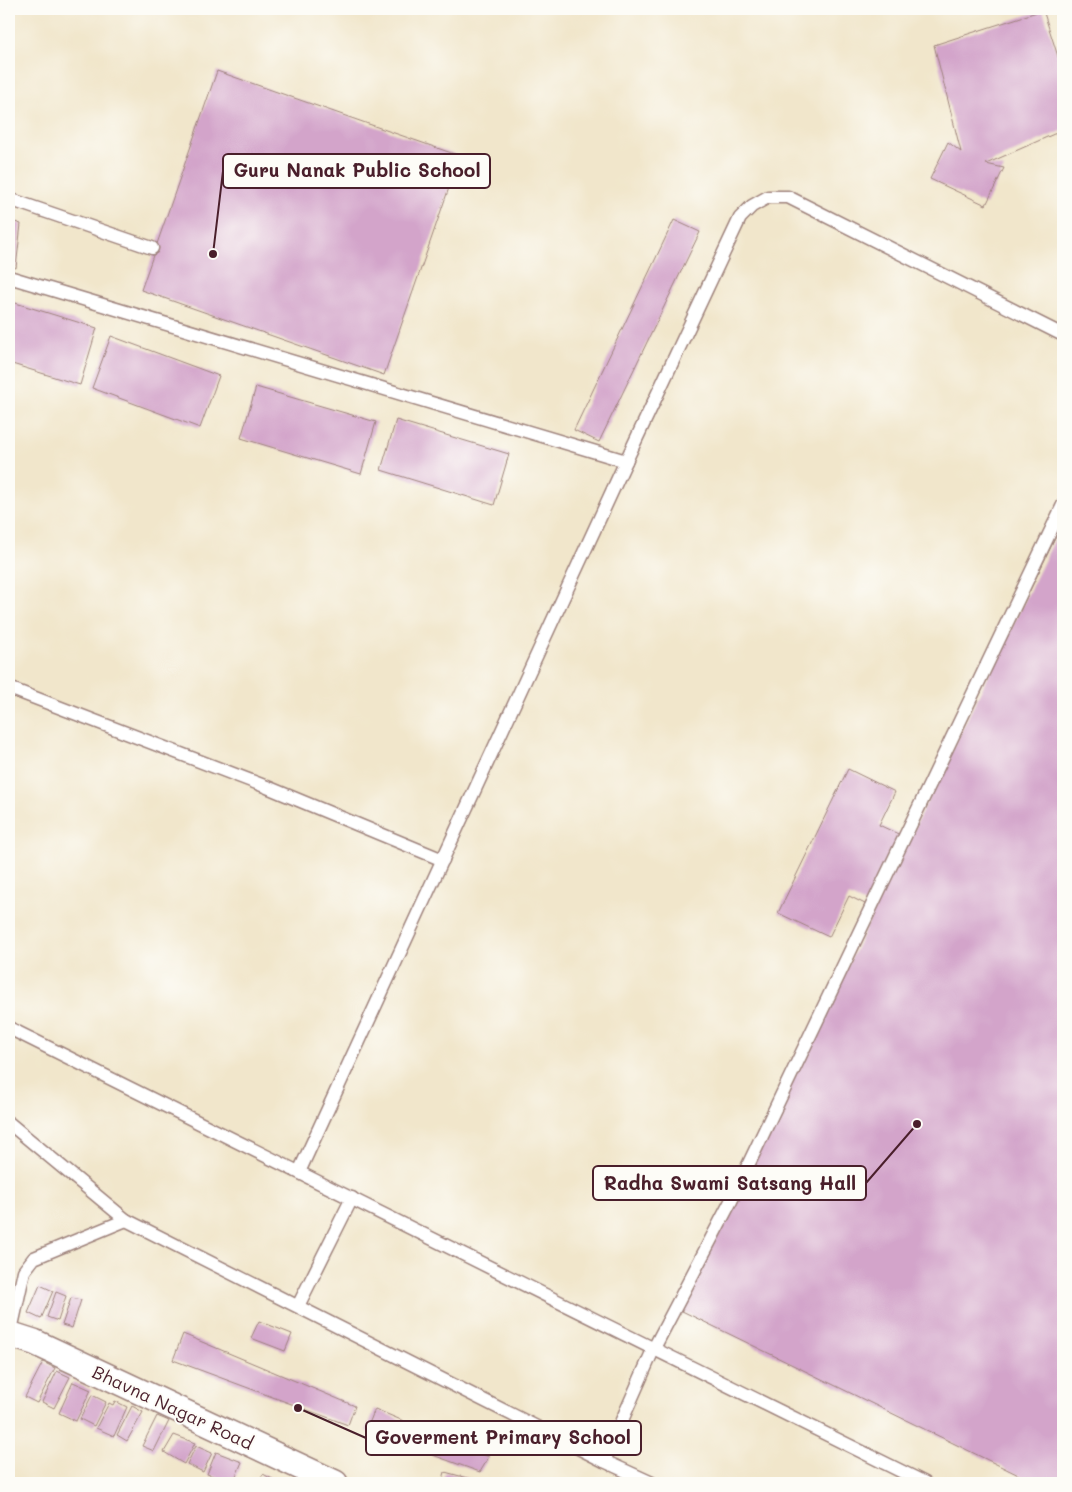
<svg xmlns="http://www.w3.org/2000/svg" width="1072" height="1492" font-family="Mali,sans-serif">
  <style>
    .building { fill: #d3a4ca }
    .lines { fill: none; stroke-linecap: round; stroke-linejoin: round }
    .service-casing { stroke: #9e827b; stroke-width: 15 }
    .minor-casing { stroke: #9e827b; stroke-width: 28 }
    .service { stroke: #fff; stroke-width: 12 }
    .minor { stroke: #fff; stroke-width: 25 }
    .labels { text-anchor: middle; dominant-baseline: central; stroke-width: 4; stroke-linejoin: round; paint-order: stroke }
    .street-label { font-size: 18px; fill: #4a1f2b; stroke: #fdfcf7 }
    .leader { fill: none; stroke: #4a1f2b; stroke-width: 2 }
    .callout-dot { fill: #4a1f2b; stroke: #fdfcf7; stroke-width: 2 }
    .callout { fill: #fdfcf7; stroke: #4a1f2b; stroke-width: 2 }
    .callout-label { font-size: 19px; text-anchor: middle; font-weight: bold; fill: #4a1f2b }
  </style>
  <rect width="100%" height="100%" fill="#fdfcf7"/>
  <filter id="ink" filterUnits="userSpaceOnUse"><feTurbulence type="fractalNoise" baseFrequency=".02" numOctaves="2"/><feDisplacementMap in="SourceGraphic" scale="10" xChannelSelector="R" yChannelSelector="G"/><feConvolveMatrix kernelMatrix="1 2 1 2 8 2 1 2 1" color-interpolation-filters="sRGB"/></filter>
  <filter id="wash" filterUnits="userSpaceOnUse"><feTurbulence type="fractalNoise" baseFrequency=".0096" numOctaves="4" result="noise"/><feDisplacementMap in="SourceGraphic" scale="20" xChannelSelector="R" yChannelSelector="G"/><feGaussianBlur stdDeviation="1.12" result="paint"/><feColorMatrix in="noise" values="0 0 0 0 0 0 0 0 0 0 0 0 0 0 0 0 0 1.4 0 .05"/><feComposite in="paint" operator="in"/></filter>
  <g filter="url(#wash)">
    <rect width="100%" height="100%" fill="#f1e6cb"/>
    <g id="blocks">
      <!-- building -->
      <g class="building">
        <path d="M1043 10 1063 72V130L986 164 1004 168 986 205 930 179 948 142 961 152 934 45Z"/>
        <path d="M217 71 460 156 384 375 141 290Z"/>
        <path d="M9 220 21 224 16 268 9 266Z"/>
        <path d="M674 220 700 232 599 442 574 430Z"/>
        <path d="M9 301 97 328 80 385 9 363Z"/>
        <path d="M111 336 219 376 200 428 92 388Z"/>
        <path d="M256 387 376 422 361 474 241 438Z"/>
        <path d="M396 420 509 454 494 505 381 470Z"/>
        <path d="M1063 522V1483H1035L680 1310 875 909 849 896 829 937 778 913 848 769 895 792 879 825 909 839Z"/>
        <path d="M40 1285 53 1291 41 1319 28 1313Z"/>
        <path d="M56 1292 66 1296 58 1321 47 1317Z"/>
        <path d="M71 1298 81 1300 72 1328 62 1325Z"/>
        <path d="M259 1321 292 1334 285 1351 251 1338Z"/>
        <path d="M183 1334 355 1406 348 1425 173 1360Z"/>
        <path d="M43 1362 55 1368 37 1403 25 1397Z"/>
        <path d="M57 1371 70 1377 54 1408 42 1402Z"/>
        <path d="M73 1382 91 1390 76 1421 59 1413Z"/>
        <path d="M92 1395 106 1402 94 1426 80 1419Z"/>
        <path d="M115 1401 127 1407 114 1436 96 1428 109 1403 113 1405Z"/>
        <path d="M132 1406 143 1412 127 1441 117 1435Z"/>
        <path d="M375 1409 489 1457 480 1472 366 1431Z"/>
        <path d="M157 1416 169 1421 154 1451 142 1446Z"/>
        <path d="M174 1435 195 1443 184 1464 164 1452Z"/>
        <path d="M196 1446 212 1453 203 1472 187 1464Z"/>
        <path d="M216 1452 242 1462 233 1483 207 1474Z"/>
        <path d="M445 1472 471 1479 470 1483H442Z"/>
        <path d="M263 1474 280 1483H258Z"/>
      </g>
    </g>
  </g>
  <g filter="url(#ink)">
    <use href="#blocks" fill-opacity="0" stroke="#9e827b" stroke-width="1"/>
    <g class="lines">
      <!-- service casing -->
      <g class="service-casing">
        <g id="service">
          <path d="M9 199 152 248"/>
          <path d="M9 277 626 461 740 218 752 206 768 197H788L1063 335"/>
          <path d="M9 688 267 787 443 860"/>
          <path d="M9 1028C314 1179 619 1333 925 1483"/>
          <path d="M9 1123 126 1220 604 1461 652 1483"/>
          <path d="M299 1172 626 461"/>
          <path d="M298 1306 352 1198"/>
          <path d="M10 1335 24 1271 34 1258 126 1220"/>
          <path d="M604 1461 653 1350 731 1201 1063 505"/>
        </g>
      </g>
      <!-- minor casing -->
      <g class="minor-casing">
        <path id="minor" d="M9 1334 34 1342 335 1483"/>
      </g>
      <!-- service -->
      <use href="#service" class="service"/>
      <!-- minor -->
      <use href="#minor" class="minor"/>
    </g>
  </g>
  <g class="labels">
    <!-- street labels -->
    <g class="street-label">
      <text transform="translate(173 1407) rotate(25)">Bhavna Nagar Road</text>
    </g>
  </g>
  <!-- callouts -->
  <path class="leader" d="M213 254L223 171M917 1124L866 1183M298 1408L366 1438"/>
  <g class="callout-dot">
    <circle cx="213" cy="254" r="5"/>
    <circle cx="917" cy="1124" r="5"/>
    <circle cx="298" cy="1408" r="5"/>
  </g>
  <g class="callout">
    <rect x="223" y="154" width="267" height="34" rx="5"/>
    <rect x="593" y="1166" width="273" height="34" rx="5"/>
    <rect x="366" y="1421" width="275" height="34" rx="5"/>
  </g>
  <g class="callout-label">
    <text x="357" y="177">Guru Nanak Public School</text>
    <text x="730" y="1190">Radha Swami Satsang Hall</text>
    <text x="503" y="1444">Goverment Primary School</text>
  </g>
  <!-- margin -->
  <rect width="1072" height="1492" fill="none" stroke="#fdfcf7" stroke-width="30"/>
</svg>
